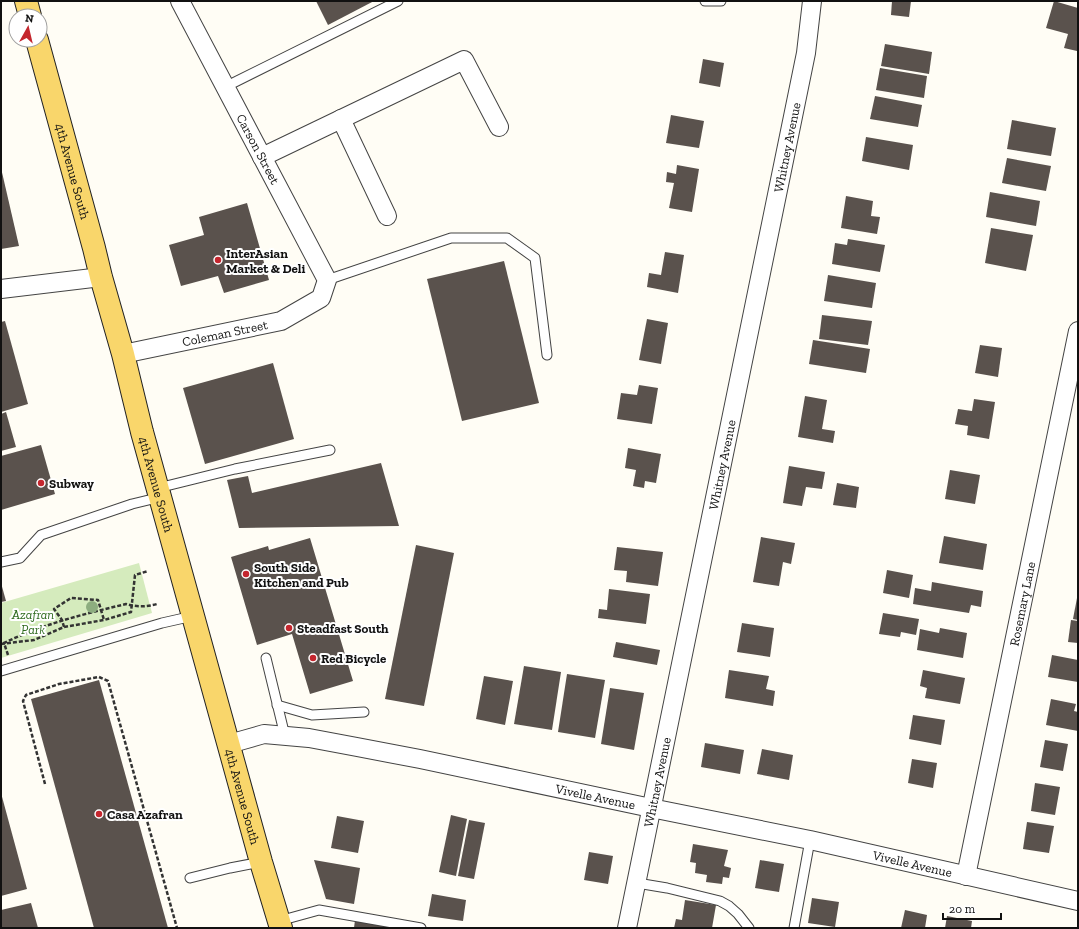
<svg xmlns="http://www.w3.org/2000/svg" width="1079" height="929" font-family="'Zilla Slab',serif">
  <style>
    .green { fill: #d5ebbd }
    .building { fill: #5a524d }
    .lines { fill: none; stroke-linecap: round; stroke-linejoin: round }
    .service-casing { stroke: #444; stroke-width: 11 }
    .minor-casing { stroke: #444; stroke-width: 20 }
    .primary-casing { stroke: #222; stroke-width: 24 }
    .path { stroke: #333; stroke-width: 2.5; stroke-dasharray: 4 2; stroke-linecap: butt }
    .service { stroke: #fff; stroke-width: 9 }
    .minor { stroke: #fff; stroke-width: 18 }
    .primary { stroke: #f9d66b; stroke-width: 22 }
    .tree { fill: #8dad7f }
    .poi-dot { fill: #c4262e; stroke: #fff; stroke-width: 1.5 }
    .labels { text-anchor: middle; dominant-baseline: central; stroke-width: 4; stroke-linejoin: round; paint-order: stroke }
    .street-label { font-size: 13px; fill: #111; stroke: #fff }
    .poi-label { font-size: 13px; font-weight: bold; fill: #111; stroke: #fff; text-anchor: start }
    .park-label { font-size: 13px; font-style: italic; fill: #2f6b1f; stroke: #fff }
  </style>
  <rect width="100%" height="100%" fill="#fffdf5"/>
  <!-- green -->
  <path class="green" d="M139 563 152 613 1 658V603Z"/>
  <!-- building -->
  <g class="building">
    <path d="M316 1H374L328 25Z"/>
    <path d="M892 1H911L909 17 891 15Z"/>
    <path d="M1054 1 1078 8V47L1077 51 1064 48 1068 34 1046 28Z"/>
    <path d="M885 44 932 52 929 74 881 66Z"/>
    <path d="M703 59 724 63 720 87 699 83Z"/>
    <path d="M880 68 927 76 924 98 876 90Z"/>
    <path d="M875 96 922 105 918 127 870 119Z"/>
    <path d="M671 115 704 121 699 148 666 143Z"/>
    <path d="M1012 120 1056 128 1051 156 1007 149Z"/>
    <path d="M866 137 913 145 909 170 862 161Z"/>
    <path d="M1007 158 1051 166 1046 191 1002 183Z"/>
    <path d="M677 165 699 169 692 212 669 208 674 183 666 182 667 172 676 174Z"/>
    <path d="M1 168 19 246 1 249Z"/>
    <path d="M990 192 1040 201 1036 226 986 217Z"/>
    <path d="M846 196 873 201 871 216 880 217 877 234 841 228Z"/>
    <path d="M247 203 269 280 224 293 218 276 181 286 169 245 204 235 199 217Z"/>
    <path d="M991 228 1033 235 1026 271 985 263Z"/>
    <path d="M848 239 885 245 880 272 832 264 835 243 847 245Z"/>
    <path d="M665 252 684 255 678 293 647 287 649 273 661 275Z"/>
    <path d="M504 261 539 403 462 421 427 279Z"/>
    <path d="M828 275 876 283 872 308 824 301Z"/>
    <path d="M822 315 872 321 868 345 819 339Z"/>
    <path d="M647 319 668 323 661 364 639 360Z"/>
    <path d="M5 321 28 404 1 412V322Z"/>
    <path d="M813 340 870 349 866 373 809 364Z"/>
    <path d="M980 345 1002 348 998 377 975 373Z"/>
    <path d="M273 363 294 439 205 464 183 388Z"/>
    <path d="M639 385 658 388 652 424 617 419 621 393 637 395Z"/>
    <path d="M805 396 827 400 822 429 835 431 833 443 798 437Z"/>
    <path d="M974 399 995 402 989 439 967 435 968 426 955 424 958 409 972 411Z"/>
    <path d="M6 412 16 447 1 451V414Z"/>
    <path d="M41 445 55 494 1 510V456Z"/>
    <path d="M628 448 661 454 656 483 645 481 644 488 633 486 636 470 625 468Z"/>
    <path d="M381 463 399 526 239 528 227 480 248 476 252 493Z"/>
    <path d="M789 466 825 472 822 489 806 487 802 506 783 503Z"/>
    <path d="M950 470 980 475 975 504 945 499Z"/>
    <path d="M837 483 859 487 856 508 833 505Z"/>
    <path d="M944 536 987 544 983 570 939 563Z"/>
    <path d="M761 537 795 543 791 564 783 562 779 586 753 582Z"/>
    <path d="M310 538 353 681 310 694 292 634 257 645 231 557 268 546 269 550Z"/>
    <path d="M416 545 454 553 424 706 385 699Z"/>
    <path d="M617 547 663 552 658 586 626 582 627 571 614 570Z"/>
    <path d="M887 570 913 575 909 598 883 593Z"/>
    <path d="M932 582 983 591 981 607 971 605 969 613 913 604 915 588 931 591Z"/>
    <path d="M1 583 6 601 1 602Z"/>
    <path d="M609 589 650 594 646 624 598 618 599 609 607 610Z"/>
    <path d="M1077 598 1078 599V620L1073 619Z"/>
    <path d="M883 613 919 619 916 635 901 632 900 637 879 634Z"/>
    <path d="M1071 620 1078 621V643L1068 642Z"/>
    <path d="M742 623 774 628 770 657 737 652Z"/>
    <path d="M940 628 967 633 963 658 917 650 920 629 939 633Z"/>
    <path d="M616 642 660 650 657 665 613 657Z"/>
    <path d="M1052 655 1078 660V682L1048 677Z"/>
    <path d="M524 666 561 672 552 730 514 724Z"/>
    <path d="M729 670 769 676 766 689 775 691 773 706 725 698Z"/>
    <path d="M923 670 965 678 960 704 925 698 927 688 920 686Z"/>
    <path d="M567 674 605 680 595 738 558 732Z"/>
    <path d="M484 676 513 681 505 725 476 719Z"/>
    <path d="M99 680 168 928H94L31 699Z"/>
    <path d="M610 688 644 693 634 750 601 744Z"/>
    <path d="M1051 699 1076 704 1074 711 1078 712V731L1046 725Z"/>
    <path d="M913 715 945 720 941 745 909 739Z"/>
    <path d="M1045 740 1068 744 1063 771 1040 767Z"/>
    <path d="M705 743 744 750 740 774 701 767Z"/>
    <path d="M762 749 793 755 789 780 757 774Z"/>
    <path d="M912 759 937 763 933 788 908 783Z"/>
    <path d="M1035 783 1060 787 1055 815 1031 811Z"/>
    <path d="M1 793 27 889 1 896Z"/>
    <path d="M451 815 467 819 456 876 439 872Z"/>
    <path d="M337 816 364 821 358 853 331 848Z"/>
    <path d="M469 820 485 823 474 879 458 876Z"/>
    <path d="M1027 822 1054 826 1049 853 1023 849Z"/>
    <path d="M693 844 728 850 724 866 731 868 729 878 723 877 722 884 706 882 707 875 695 873 696 863 690 862Z"/>
    <path d="M589 852 613 856 608 884 584 880Z"/>
    <path d="M314 860 360 868 354 904 326 899Z"/>
    <path d="M760 860 784 864 779 892 755 888Z"/>
    <path d="M432 894 466 900 463 921 428 916Z"/>
    <path d="M812 898 839 902 835 927 808 923Z"/>
    <path d="M685 900 716 905 712 928H674L676 919 682 920Z"/>
    <path d="M31 903 38 928H1V910Z"/>
    <path d="M905 910 927 915 925 928H901Z"/>
    <path d="M947 916 972 921 971 928H945Z"/>
    <path d="M355 920 397 928H354Z"/>
  </g>
  <g class="lines">
    <!-- service casing -->
    <g class="service-casing">
      <g id="service">
        <path d="M705 1H721"/>
        <path d="M225 87 398 1"/>
        <path d="M327 280 451 238H507L535 258 547 355"/>
        <path d="M158 488 235 469 330 450"/>
        <path d="M1 562 20 558 41 535 132 504 161 497"/>
        <path d="M266 658 285 736"/>
        <path d="M1 671 162 623 193 616"/>
        <path d="M277 705 312 715 364 712"/>
        <path d="M190 878 230 868 261 862"/>
        <path d="M637 883 667 888 720 901 729 906 738 914 749 928"/>
        <path d="M279 921 319 910 421 928"/>
        <path d="M794 928 810 840"/>
      </g>
    </g>
    <!-- minor casing -->
    <g class="minor-casing">
      <g id="minor">
        <path d="M341 119 387 216"/>
        <path d="M262 157 464 60 499 127"/>
        <path d="M1 289 101 277"/>
        <path id="s1" d="M123 354 281 321 321 298 327 280 180 1"/>
        <path id="s2" d="M229 744 264 734 309 738 357 747 420 759 651 808 810 840 1078 901"/>
        <path id="s3" d="M966 876 1078 331"/>
        <path id="s4" d="M627 928 806 53 812 1"/>
      </g>
    </g>
    <!-- primary casing -->
    <g class="primary-casing">
      <g id="primary">
        <path d="M26 1 30 16"/>
        <path id="s5" d="M37 40 94 248 101 277 123 354 142 432 193 616 261 862 281 928"/>
      </g>
    </g>
    <!-- path -->
    <g class="path">
      <path d="M64 627 62 620 54 609 71 598 98 600 104 620"/>
      <path d="M1 644 34 640 64 627 104 620 131 612 135 575 148 571"/>
      <path d="M8 655 4 643C43 624 84 614 126 604 136 607 147 607 157 604"/>
      <path d="M45 784 23 701 26 695 59 684 99 677 108 681 177 928"/>
    </g>
    <!-- service -->
    <use href="#service" class="service"/>
    <!-- minor -->
    <use href="#minor" class="minor"/>
    <!-- primary -->
    <use href="#primary" class="primary"/>
  </g>
  <!-- trees -->
  <circle class="tree" cx="92" cy="607" r="6"/>
  <!-- markers -->
  <g class="poi-dot">
    <circle cx="218" cy="260" r="4"/>
    <circle cx="41" cy="483" r="4"/>
    <circle cx="246" cy="574" r="4"/>
    <circle cx="289" cy="628" r="4"/>
    <circle cx="313" cy="658" r="4"/>
    <circle cx="99" cy="814" r="4"/>
  </g>
  <g class="labels">
    <!-- street labels -->
    <g class="street-label">
      <text stroke="none"><textPath href="#s4" startOffset="797">Whitney Avenue</textPath></text>
      <text transform="translate(258 149) rotate(62)">Carson Street</text>
      <text stroke="none"><textPath href="#s5" startOffset="136">4th Avenue South</textPath></text>
      <text stroke="none"><textPath href="#s1" startOffset="104">Coleman Street</textPath></text>
      <text stroke="none"><textPath href="#s4" startOffset="473">Whitney Avenue</textPath></text>
      <text stroke="none"><textPath href="#s5" startOffset="460">4th Avenue South</textPath></text>
      <text stroke="none"><textPath href="#s3" startOffset="278">Rosemary Lane</textPath></text>
      <text stroke="none"><textPath href="#s4" startOffset="149">Whitney Avenue</textPath></text>
      <text stroke="none"><textPath href="#s2" startOffset="374">Vivelle Avenue</textPath></text>
      <text stroke="none"><textPath href="#s5" startOffset="784">4th Avenue South</textPath></text>
      <text stroke="none"><textPath href="#s2" startOffset="698">Vivelle Avenue</textPath></text>
    </g>
    <!-- poi labels -->
    <g class="poi-label">
      <text x="226" y="253">InterAsian<tspan x="226" dy="15">Market &amp; Deli</tspan></text>
      <text x="49" y="483">Subway</text>
      <text x="254" y="567">South Side<tspan x="254" dy="15">Kitchen and Pub</tspan></text>
      <text x="297" y="628">Steadfast South</text>
      <text x="321" y="658">Red Bicycle</text>
      <text x="107" y="814">Casa Azafran</text>
    </g>
    <!-- park labels -->
    <g class="park-label">
      <text x="33" y="614">Azafran<tspan x="33" dy="15">Park</tspan></text>
    </g>
  </g>
  <!-- border -->
  <rect width="1079" height="929" fill="none" stroke="#111111" stroke-width="4"/>
  <!-- north arrow -->
  <g transform="translate(28 28) rotate(8)"><circle r="19" fill="#ffffff" stroke="#a0a0a0"/>
  <path d="M0-3L7 15L0 10L-7 15Z" fill="#c4262e"/>
  <text y="-6" font-size="11" font-weight="bold" text-anchor="middle" fill="#111111">N</text>
  </g>
  <!-- scale -->
  <path d="M943 913v6h58v-6" fill="none" stroke="#111111" stroke-width="2"/>
  <text x="949" y="913" font-size="12" fill="#111111" stroke="#ffffff" stroke-width="3" paint-order="stroke">20 m</text>
</svg>
